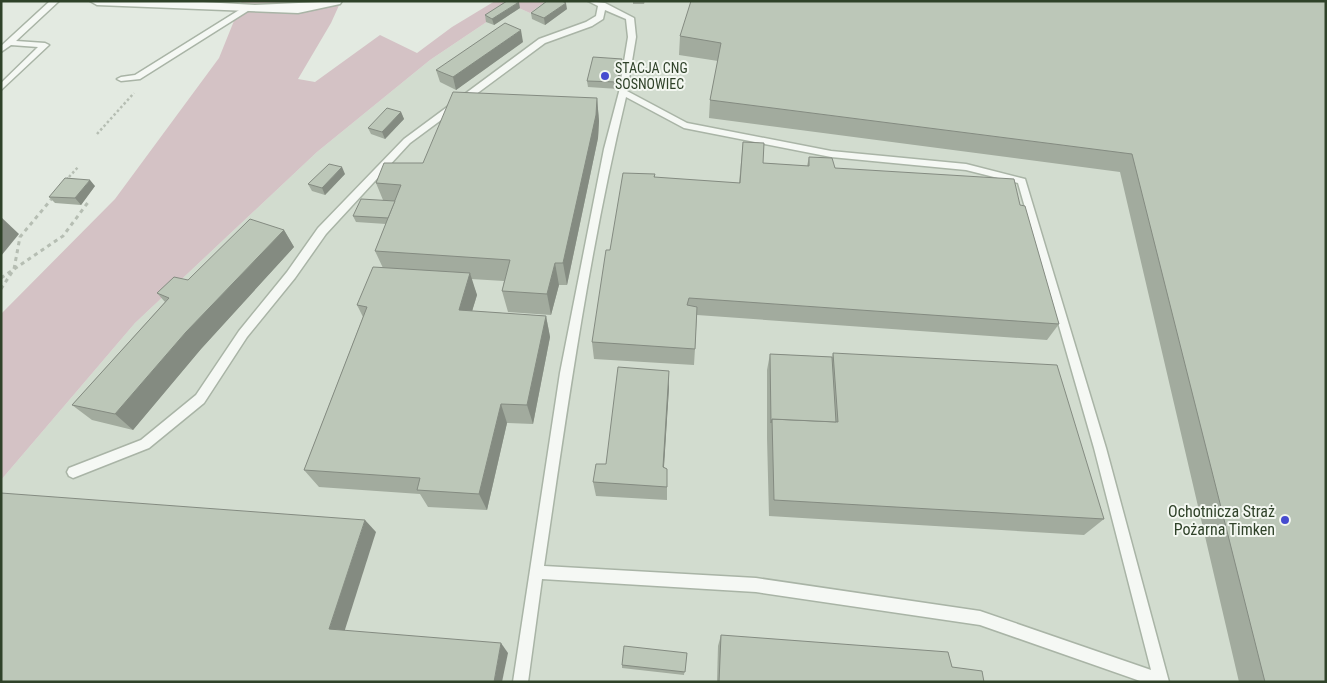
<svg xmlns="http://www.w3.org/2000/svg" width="1327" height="683" font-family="'Roboto Condensed',sans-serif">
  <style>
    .built { fill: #d2dccf }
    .green { fill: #d4c2c5 }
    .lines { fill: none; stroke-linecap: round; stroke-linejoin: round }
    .lane-casing { stroke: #a9b4a6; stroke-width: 3 }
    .street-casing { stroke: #a9b4a6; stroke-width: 3 }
    .path-far1 { stroke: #b6beb3; stroke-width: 2.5; stroke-dasharray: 2.5 2.5; stroke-linecap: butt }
    .path { stroke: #b6beb3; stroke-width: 3; stroke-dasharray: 4 4; stroke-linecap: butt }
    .lane { fill: #f5f8f4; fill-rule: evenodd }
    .street { fill: #f5f8f4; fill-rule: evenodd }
    .wall { fill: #a2ab9e }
    .shaded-wall { fill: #848b81 }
    .building { fill: #bcc7b8; stroke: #848b81 }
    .poi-dot { fill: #464bcf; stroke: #f3f7f1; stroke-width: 2 }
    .labels { text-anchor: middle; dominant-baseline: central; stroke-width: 4; stroke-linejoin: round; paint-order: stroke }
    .far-poi-label { font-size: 14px; fill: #2f4229; stroke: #f3f7f1; text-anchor: start }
    .poi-label { font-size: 16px; fill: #2f4229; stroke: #f3f7f1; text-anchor: end }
  </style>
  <rect width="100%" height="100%" fill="#e3eae1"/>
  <!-- built -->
  <path class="built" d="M546 1H1326V682H1V480L135 323 317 152 430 60 512 5 530 13Z"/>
  <!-- green -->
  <path class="green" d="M242 1H341L331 23 298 79 315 82 380 35 417 53 452 27 495 1H546L530 13 512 5 430 60 317 152 135 323 1 480V314L115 199 219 58Z"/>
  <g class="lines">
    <!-- lane casing -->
    <g class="lane-casing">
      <g id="lane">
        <path d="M50 1H59L16 41 45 43 49 45 1 90V83L38 47 11 45 1 52V46Z"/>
        <path d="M588 1 605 3 634 18 636 37 627 91 687 123 831 151 966 164 1025 179 1106 448 1169 682H1143L980 625 756 592 542 579 528 682H513L560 373 604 149 619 92 628 37 626 19 605 10 603 19 592 26 545 43 410 143 326 234 295 278 247 337 204 403 149 448 73 478 69 476 67 472 69 468 141 440 196 395 239 331 287 272 318 228 404 139 539 39 586 22 596 16 598 6ZM626 97 684 128 831 157 966 170 1018 183 1094 448 1151 670 980 611 756 578 544 566C567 409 589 251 626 97Z"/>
        <path d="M244 7 251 9 140 79 121 81 117 79 121 77 135 75Z"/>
      </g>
    </g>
    <!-- street casing -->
    <g class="street-casing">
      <path id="street" d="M90 1H186L255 5 342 1 340 4 298 13 97 5Z"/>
    </g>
    <!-- path-far1 -->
    <g class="path-far1">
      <path d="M97 134 134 93"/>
      <path d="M69 177 79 166"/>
    </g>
    <!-- path -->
    <g class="path">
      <path d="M66 181 70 176"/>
      <path d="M1 278 63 236 89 201"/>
      <path d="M1 289 14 269 20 237 54 196"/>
    </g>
    <!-- lane -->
    <use href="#lane" class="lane"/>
    <!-- street -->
    <use href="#street" class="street"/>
  </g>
  <!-- wall -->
  <g class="wall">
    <path d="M633 1H645L644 4H633Z"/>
    <path d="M1326 1V682H1239L1120 172 709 118 710 100 718 61 679 55 680 36Z"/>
    <path d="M520 8 494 25 486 22 485 15Z"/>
    <path d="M567 9 545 25 532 19 531 13Z"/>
    <path d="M523 42 456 90 440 82 436 70Z"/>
    <path d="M622 59V65L618 89 588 87 587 81Z"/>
    <path d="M597 98 599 121 598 138 567 285H559L551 315 508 312 502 291 504 281 471 279 477 295 472 311 546 316 550 337 533 424 507 423 487 510 428 507 420 494 319 487 304 470 363 317 357 305 383 268 375 251 386 224 356 222 353 216 383 200 376 183 423 163Z"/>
    <path d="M401 112 404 119 385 139 371 134 368 128Z"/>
    <path d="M743 142 763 163 807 166 809 157 835 168 1020 205 1059 324 1047 340 697 315 694 365 594 359 592 342 610 250 655 174V178L739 183Z"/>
    <path d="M345 174 325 195 312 191 308 184Z"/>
    <path d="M95 186 81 205 55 203 49 197Z"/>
    <path d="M284 230 294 247 201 349 133 430 92 420 72 405 165 302 157 293 188 280Z"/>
    <path d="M833 353 1104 519 1084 535 769 516 767 438V370L770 354 832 357Z"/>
    <path d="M669 387 664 467 667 469V500L596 496 593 482 606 464Z"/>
    <path d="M721 635 952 667 984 682H717L718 646Z"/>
    <path d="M687 653 684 675 622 668V665Z"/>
  </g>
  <!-- shaded-wall -->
  <g class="shaded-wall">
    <path d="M519 2 520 8 494 25 492 19Z"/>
    <path d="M566 3 567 9 545 25 544 18Z"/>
    <path d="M521 30 523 42 456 90 453 77Z"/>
    <path d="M622 59V65L618 89 617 82Z"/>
    <path d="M597 98 599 121 598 138 567 285 563 263Z"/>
    <path d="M401 112 404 119 385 139 382 132Z"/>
    <path d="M342 167 345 174 325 195 322 188Z"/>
    <path d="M90 180 95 186 81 205 75 198Z"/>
    <path d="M1 217 19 234 1 256Z"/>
    <path d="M284 230 294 247 201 349 133 430 115 414 186 332Z"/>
    <path d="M555 263 559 285 551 315 547 294Z"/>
    <path d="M470 273 477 295 466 331 459 310Z"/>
    <path d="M546 316 550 337 533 424 527 405Z"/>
    <path d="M669 371V387L663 481V467Z"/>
    <path d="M501 404 507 423 487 510 479 494Z"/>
    <path d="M365 520 376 532 342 639 329 629Z"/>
    <path d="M501 643 508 653 502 682H494Z"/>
  </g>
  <!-- building -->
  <g class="building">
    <path d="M507 1 519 2 492 19 485 15Z"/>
    <path d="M547 1H562L566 3 544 18 531 13Z"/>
    <path d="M691 1H1326V682H1265L1132 154 710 100 721 43 680 36Z"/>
    <path d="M505 23 521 30 453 77 436 70Z"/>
    <path d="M593 57 622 59 617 82 587 81Z"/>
    <path d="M453 92 597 98 596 115 563 263H555L547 294 502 291 510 260 375 251 401 185 376 183 384 163H423Z"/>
    <path d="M387 108 401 112 382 132 368 128Z"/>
    <path d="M743 142 764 143 763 163 809 166V157L832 158 835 168 1014 179 1020 205 1025 206 1059 324 689 298 687 305 697 307 695 349 592 342 606 250H610L623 173 655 174 654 177 740 183Z"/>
    <path d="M329 164 342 167 322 188 308 184Z"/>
    <path d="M65 178 90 180 75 198 49 197Z"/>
    <path d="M361 199 395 201 388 218 353 216Z"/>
    <path d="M250 219 284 230 186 332 115 414 72 405 169 298 157 293 174 277 188 280Z"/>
    <path d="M373 267 470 273 459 310 546 316 527 405 501 404 479 494 417 490 420 478 304 470 367 307 357 305Z"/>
    <path d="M833 353 1057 365 1104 519 774 500 772 419 838 422Z"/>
    <path d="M770 354 832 357 836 422 772 419 771 423Z"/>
    <path d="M618 367 669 371 663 467 667 469V487L593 482 596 464H606Z"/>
    <path d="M1 493 365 520 329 629 501 643 494 682H1Z"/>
    <path d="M721 635 948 652 952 667 982 671 984 682H719Z"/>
    <path d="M624 646 687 653 685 672 622 665Z"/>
  </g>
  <!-- markers -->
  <g class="poi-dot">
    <circle cx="605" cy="76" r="5"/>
    <circle cx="1285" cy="520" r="5"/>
  </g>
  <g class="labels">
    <!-- far-poi labels -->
    <g class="far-poi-label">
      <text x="615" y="68">STACJA CNG<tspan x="615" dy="16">SOSNOWIEC</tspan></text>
    </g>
    <!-- poi labels -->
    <g class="poi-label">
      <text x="1275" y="511">Ochotnicza Straż<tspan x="1275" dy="18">Pożarna Timken</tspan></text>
    </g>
  </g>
  <!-- border -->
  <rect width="1327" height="683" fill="none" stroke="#2f4229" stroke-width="5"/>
</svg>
